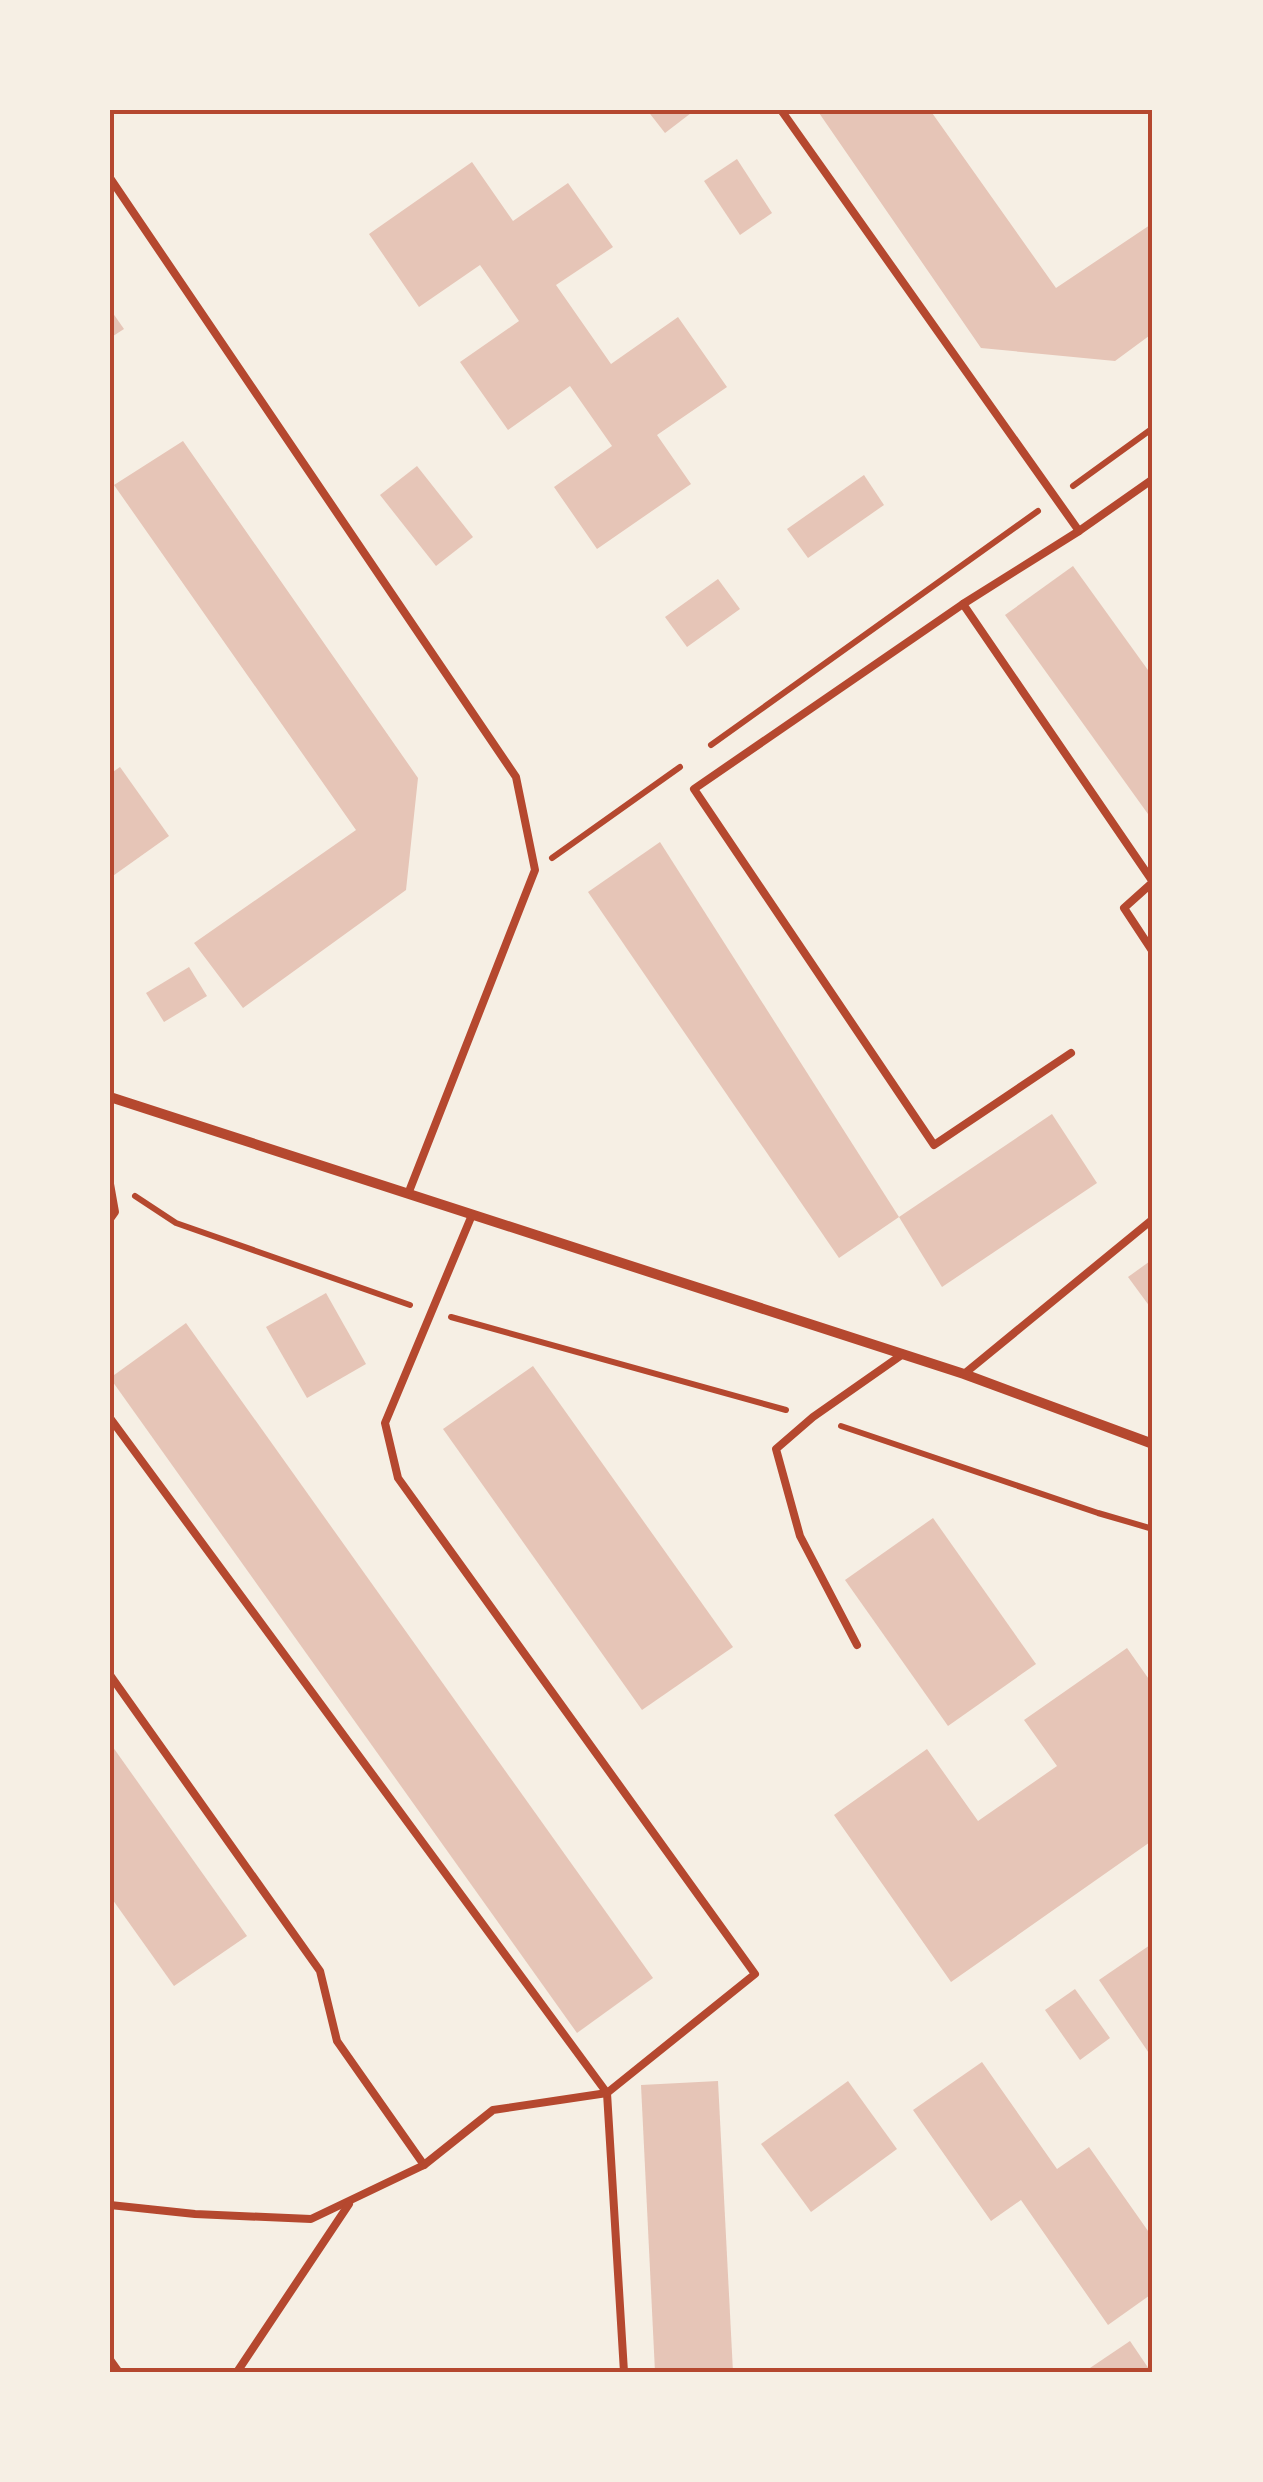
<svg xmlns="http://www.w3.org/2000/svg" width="1263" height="2482" font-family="'Roboto Condensed',sans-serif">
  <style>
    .building { fill: #e6c5b7 }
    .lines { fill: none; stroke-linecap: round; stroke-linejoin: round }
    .path { stroke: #b5482f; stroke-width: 6 }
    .service { stroke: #b5482f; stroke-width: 8 }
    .minor { stroke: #b5482f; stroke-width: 10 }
    .neatline { fill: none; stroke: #b5482f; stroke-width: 4 }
  </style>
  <rect width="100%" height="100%" fill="#f6efe4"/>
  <!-- building -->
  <g class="building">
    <path d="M647 110H695L665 133Z"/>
    <path d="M817 110H930L1056 288 1153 223V333L1115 361 981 348Z"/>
    <path d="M737 159 772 213 740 235 704 181Z"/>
    <path d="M472 162 513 221 568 183 613 247 556 285 611 364 678 317 727 387 657 435 691 484 597 549 554 487 612 446 570 386 508 430 460 362 519 321 480 265 419 307 369 234Z"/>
    <path d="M110 309 124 329 110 338Z"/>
    <path d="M183 441 418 778 406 890 243 1008 194 943 356 830 114 485Z"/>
    <path d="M417 466 473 537 436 566 380 495Z"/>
    <path d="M864 475 884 505 808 558 787 529Z"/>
    <path d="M1073 566 1153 677V821L1005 615Z"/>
    <path d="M718 579 740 609 687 647 665 617Z"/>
    <path d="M120 767 169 836 110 878V774Z"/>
    <path d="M660 842 899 1217 839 1258 588 892Z"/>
    <path d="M189 967 207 996 164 1022 146 993Z"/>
    <path d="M1052 1114 1097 1183 942 1287 899 1217Z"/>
    <path d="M1153 1259V1311L1128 1277Z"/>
    <path d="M326 1293 366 1364 307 1398 266 1327Z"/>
    <path d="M186 1323 653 1978 577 2033 110 1378Z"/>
    <path d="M533 1366 733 1647 642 1710 443 1429Z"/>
    <path d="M933 1518 1036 1664 948 1726 845 1580Z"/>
    <path d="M1127 1648 1153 1685V1840L951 1982 834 1815 927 1749 978 1821 1057 1766 1024 1720Z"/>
    <path d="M110 1743 247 1936 174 1986 110 1896Z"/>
    <path d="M1153 1943V2059L1099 1980Z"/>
    <path d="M1075 1989 1110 2038 1080 2060 1045 2010Z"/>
    <path d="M982 2062 1057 2169 1089 2147 1153 2238V2293L1108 2325 1021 2200 991 2221 913 2110Z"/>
    <path d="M718 2081 733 2372H655L641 2085Z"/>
    <path d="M848 2081 897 2149 811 2212 761 2144Z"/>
    <path d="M1130 2341 1151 2372H1084Z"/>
  </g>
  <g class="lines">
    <!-- path -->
    <g class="path">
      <path d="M1073 486 1153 428"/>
      <path d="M711 745 1038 511"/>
      <path d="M552 858 680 767"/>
      <path d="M135 1196 176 1223 410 1305"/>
      <path d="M451 1317 786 1410"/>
      <path d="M841 1426 1098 1513 1153 1529"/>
      <path d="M110 2358 120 2372"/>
    </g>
    <!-- service -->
    <g class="service">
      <path d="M781 110 1079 531"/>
      <path d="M110 178 516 777 535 870 408 1194"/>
      <path d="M963 604 1153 882 1124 908 1153 952"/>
      <path d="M1071 1053 934 1145 694 789 963 604 1079 531 1153 479"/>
      <path d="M110 1184 115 1212 110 1219"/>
      <path d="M964 1374 1153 1219"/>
      <path d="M110 1418 607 2093 624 2372"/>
      <path d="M857 1645 800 1536 776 1449 813 1417 903 1354"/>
      <path d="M110 1675 320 1971 337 2041 424 2165"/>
      <path d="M110 2205 195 2214 311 2219 424 2165 493 2110 607 2093 755 1974 398 1478 385 1423 472 1215"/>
      <path d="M237 2372 349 2204"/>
    </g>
    <!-- minor -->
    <path class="minor" d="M110 1097 964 1374 1153 1444"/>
  </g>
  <!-- border -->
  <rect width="1263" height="2482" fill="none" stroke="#f6efe4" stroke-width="225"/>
  <rect x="112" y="112" width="1038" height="2258" class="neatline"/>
</svg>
